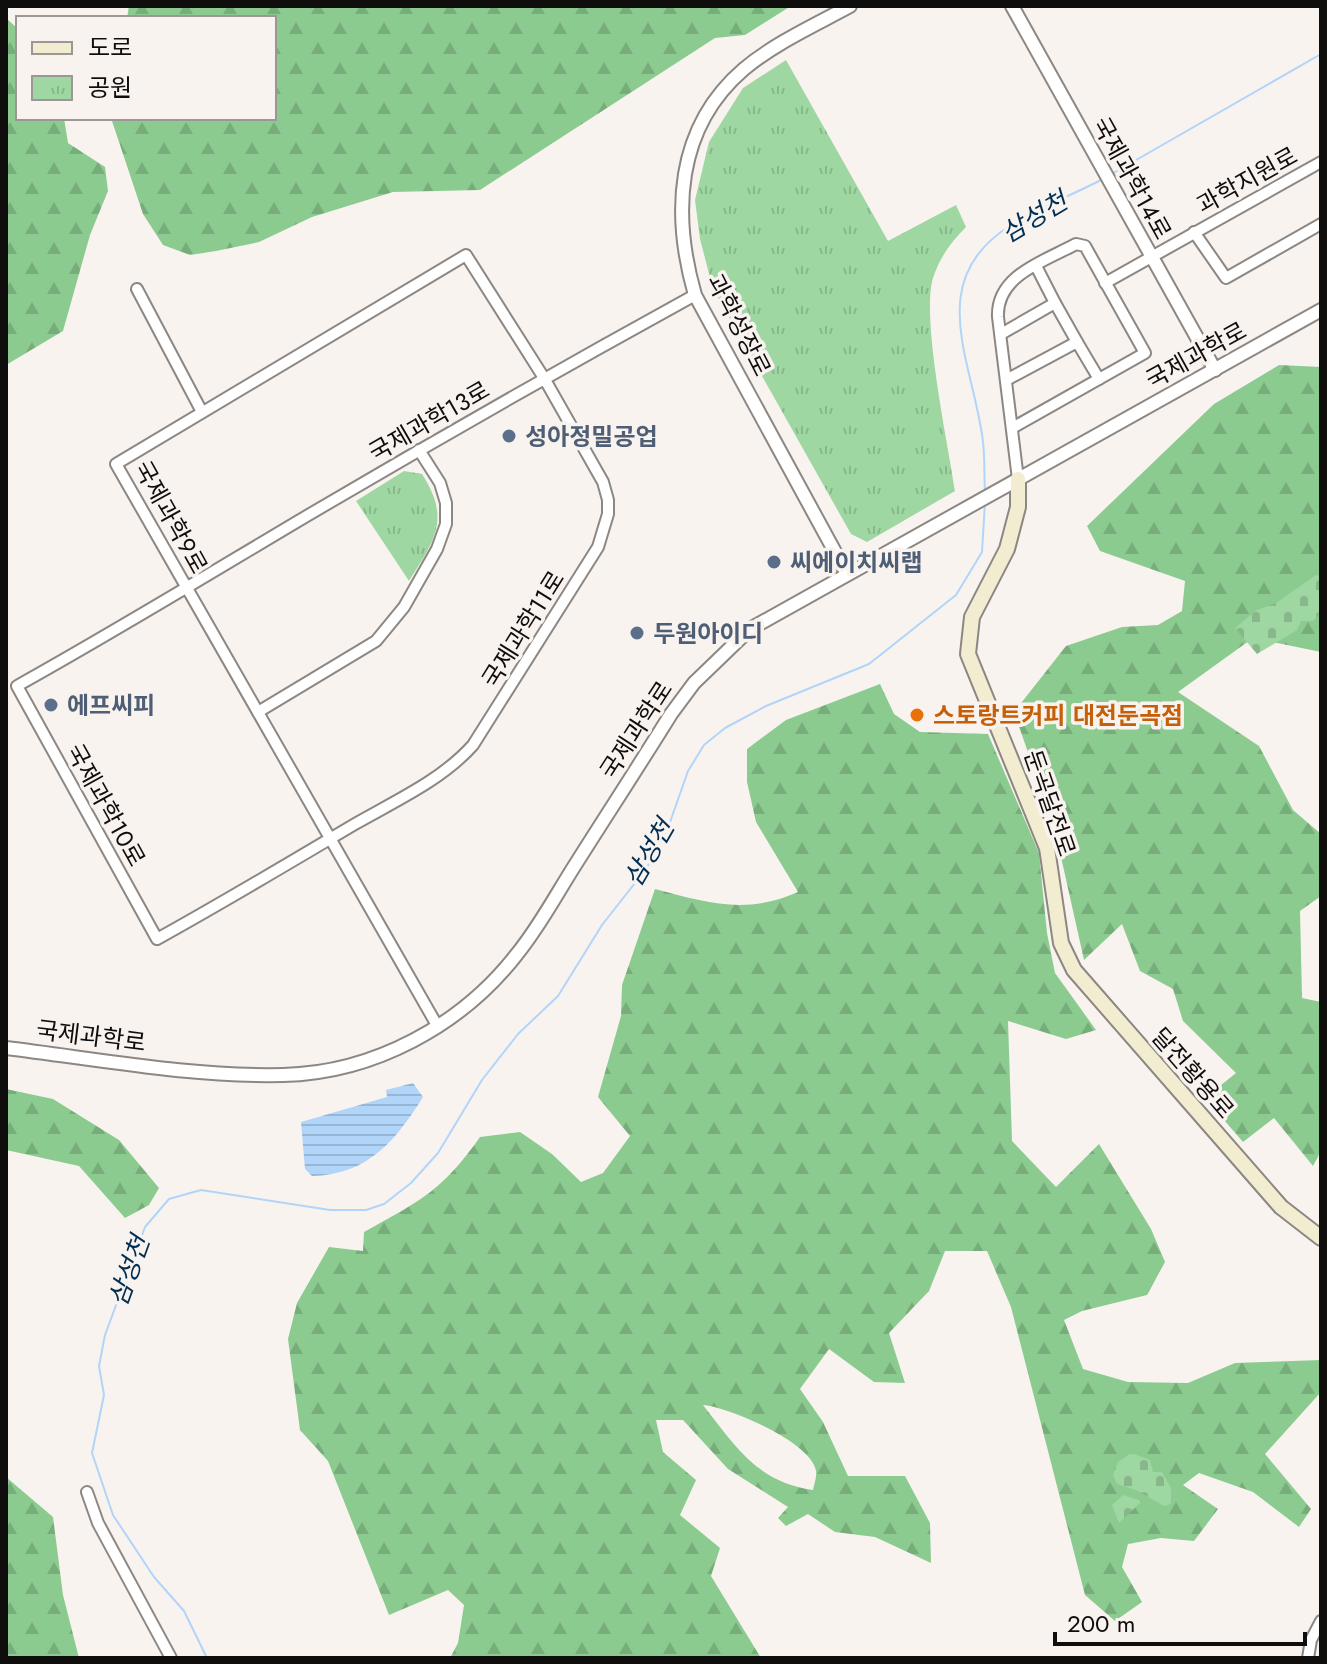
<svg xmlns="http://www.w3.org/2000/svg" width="1327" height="1664" font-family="Jost,'Noto Sans KR',sans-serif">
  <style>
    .forest { fill: url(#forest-firs); fill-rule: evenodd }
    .cemetery { fill: url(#cemetery-stones) }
    .park { fill: url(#park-tufts) }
    .water { fill: url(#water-rules) }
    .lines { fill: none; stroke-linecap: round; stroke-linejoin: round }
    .stream { stroke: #b1d5f9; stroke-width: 2 }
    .minor-casing { stroke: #8c8783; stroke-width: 14 }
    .tertiary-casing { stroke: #8c8783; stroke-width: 16 }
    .secondary-casing { stroke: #8c8783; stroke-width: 18 }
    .minor { stroke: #fff; stroke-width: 10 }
    .tertiary { stroke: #fff; stroke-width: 12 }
    .secondary { stroke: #f2ecd1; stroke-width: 14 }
    .service-dot { fill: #5c6f8a; stroke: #f9f3f0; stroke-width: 3 }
    .food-dot { fill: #e8710a; stroke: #f9f3f0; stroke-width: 3 }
    .labels { text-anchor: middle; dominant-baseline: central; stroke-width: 7; stroke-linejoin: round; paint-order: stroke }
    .street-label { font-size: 24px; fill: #100e0d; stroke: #f9f3f0 }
    .service-label { font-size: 24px; font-weight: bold; fill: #4e5e75; stroke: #f9f3f0; text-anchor: start }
    .food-label { font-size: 24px; font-weight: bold; fill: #c56008; stroke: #f9f3f0; text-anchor: start }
    .water-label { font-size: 26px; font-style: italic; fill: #002f54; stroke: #f9f3f0 }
  </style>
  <defs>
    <pattern id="forest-firs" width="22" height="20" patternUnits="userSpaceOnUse" patternTransform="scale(2)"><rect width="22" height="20" fill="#8bcb90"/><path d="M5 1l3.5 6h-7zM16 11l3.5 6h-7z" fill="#77ad7b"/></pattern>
    <pattern id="cemetery-stones" width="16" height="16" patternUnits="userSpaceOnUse" patternTransform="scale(2)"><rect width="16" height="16" fill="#9ed7a2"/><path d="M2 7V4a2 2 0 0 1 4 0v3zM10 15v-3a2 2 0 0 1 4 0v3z" fill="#87b78a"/></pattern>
    <pattern id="park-tufts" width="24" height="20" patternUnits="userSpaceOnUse" patternTransform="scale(2)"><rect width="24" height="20" fill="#9ed7a2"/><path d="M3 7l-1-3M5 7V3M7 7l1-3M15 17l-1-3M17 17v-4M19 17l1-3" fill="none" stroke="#87b78a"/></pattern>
    <pattern id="water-rules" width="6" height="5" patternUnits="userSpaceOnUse" patternTransform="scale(2)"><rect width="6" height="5" fill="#b1d5f9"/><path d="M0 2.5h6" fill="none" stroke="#97b6d4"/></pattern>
  </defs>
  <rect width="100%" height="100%" fill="#f9f3f0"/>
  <!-- forest -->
  <g class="forest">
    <path d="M129 6H791L745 35 715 38 480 190 393 192 312 217 259 242 216 251 190 255 163 245 143 214 112 121 274 118V18H127Z"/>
    <path d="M6 18 18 29V118H64L68 143 105 167 108 191 90 235 63 331 6 365Z"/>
    <path d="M1279 365 1321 367V652L1253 638 1178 692 1259 746 1293 810 1321 834V896L1300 911 1302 998 1321 1002V1151L1313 1166 1274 1118 1243 1142 1205 1098 1236 1073 1183 1021 1173 989 1140 971 1122 924 1084 960 1055 830 1014 712 1066 646 1122 627 1158 625 1182 611 1185 581 1100 551 1087 526 1214 404Z"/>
    <path d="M880 684 894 714 920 732 988 734 1039 853 1047 933 1055 973 1096 1030 1066 1039 1008 1021 1012 1141 1056 1187 1099 1144 1151 1229 1165 1262 1147 1295 1082 1311 1064 1320 1083 1369 1128 1382 1188 1383 1235 1363 1321 1360V1392L1265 1454 1311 1509 1299 1527 1253 1492 1199 1473 1183 1485 1218 1509 1194 1541 1161 1538 1128 1544 1122 1567 1142 1602 1115 1621 1085 1595 1011 1307 987 1251H945L929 1291 889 1333 905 1383 874 1382 829 1349 800 1389 823 1422 848 1476H905L930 1523 931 1563 875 1537 835 1532 808 1514 786 1526 778 1518 788 1507 728 1469 683 1420H656L663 1452 696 1480 680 1515 720 1548 711 1576 761 1658H450L458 1643 464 1605 448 1590 389 1615 328 1461 300 1430 288 1339 297 1303 329 1247 363 1251 364 1232C420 1201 442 1191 480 1137L520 1132 552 1154 581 1182 603 1173 630 1136 598 1097 621 1016 622 985 655 889C708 903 746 915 798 892L756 822 747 782V749L786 720ZM703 1405C728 1407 812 1442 816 1471 817 1476 814 1485 813 1490 757 1482 736 1447 703 1405Z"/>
    <path d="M6 1089 53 1099 119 1140 159 1188 149 1205 125 1218 79 1166 6 1150Z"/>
    <path d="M6 1477 53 1517 63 1595 79 1658H6Z"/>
  </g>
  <!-- cemetery -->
  <g class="cemetery">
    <path d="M1316 575 1321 576V612L1313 621H1301L1297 630 1257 654 1235 628 1257 610 1276 603Z"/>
    <path d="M1131 1453 1150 1460 1153 1472H1162L1171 1488V1504L1164 1506 1136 1490 1117 1484 1113 1475 1118 1462Z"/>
    <path d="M1123 1495 1142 1501 1119 1523 1112 1505Z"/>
  </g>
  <!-- park -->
  <g class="park">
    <path d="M786 60 888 241 956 205 966 227C951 242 940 257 933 278 921 319 948 442 955 491L867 542 851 534 713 289 700 239 695 200 709 142 743 88Z"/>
    <path d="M404 471 422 474C451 519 435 540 409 581L356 501Z"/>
  </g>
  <!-- water -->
  <path class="water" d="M413 1083 423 1097C396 1140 368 1175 312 1176L305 1169 301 1122 387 1097 386 1090Z"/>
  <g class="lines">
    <!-- stream -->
    <g class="stream">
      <path d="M1110 175 1321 54"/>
      <path d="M985 492C984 476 985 459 983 442 974 363 921 279 1013 224 1041 207 1072 195 1101 180"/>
      <path d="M207 1658 184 1611 154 1577 113 1515 92 1453 104 1395 99 1366 105 1335 145 1227 169 1199 201 1190 330 1210H366L384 1204 411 1183 438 1153 482 1080 518 1034 558 996 602 925 646 869 669 825 688 771 704 745 725 728 766 706 869 664 956 595 982 552 985 502"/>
    </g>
    <!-- minor casing -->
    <g class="minor-casing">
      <g id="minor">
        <path d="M1194 232 1226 278 1321 224"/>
        <path d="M1105 283 1321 162"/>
        <path d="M137 289 202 412"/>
        <path d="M1055 303 1077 342"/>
        <path d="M1001 334 1055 303 1036 266"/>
        <path d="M1008 379 1077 342 1099 379"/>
        <path d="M1014 427 1145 353 1085 246 1076 244C1045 261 996 275 998 317L1018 479"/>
        <path d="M258 712 376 641 404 607 437 549 446 524V503L440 483 419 450"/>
        <path d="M438 1027C331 839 223 652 116 464L466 255 544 378 603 482 608 500V514L598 547 473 745C442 780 395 801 355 824 289 863 224 902 157 939L17 686C114 632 209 574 305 517 434 441 564 367 695 295"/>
        <path d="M87 1492 98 1523 171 1658"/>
        <path d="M1308 1658 1311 1640 1321 1621"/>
      </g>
    </g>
    <!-- tertiary casing -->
    <g class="tertiary-casing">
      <g id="tertiary">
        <path d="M1012 6 1215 370"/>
        <path d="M847 574 695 295C672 215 675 128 744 69 775 43 815 25 850 6"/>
        <path d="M6 1048C97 1059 191 1077 283 1075 374 1073 462 1025 517 954 540 926 557 893 577 862 608 813 640 764 671 714L694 683 750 629 1321 310"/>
      </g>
    </g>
    <!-- secondary casing -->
    <g class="secondary-casing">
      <path id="secondary" d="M1018 479V507L1007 549 972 617 968 654 1047 848 1061 943 1074 970 1281 1207 1321 1238"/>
    </g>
    <!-- minor -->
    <use href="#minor" class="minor"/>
    <!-- tertiary -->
    <use href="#tertiary" class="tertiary"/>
    <!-- secondary -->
    <use href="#secondary" class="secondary"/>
  </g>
  <!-- markers -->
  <g class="service-dot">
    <circle cx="509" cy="436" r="8"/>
    <circle cx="774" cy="562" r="8"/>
    <circle cx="637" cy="633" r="8"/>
    <circle cx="51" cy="705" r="8"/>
  </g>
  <circle class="food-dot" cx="917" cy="715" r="8"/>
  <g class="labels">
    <!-- street labels -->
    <g class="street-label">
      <text transform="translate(1132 178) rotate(61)">국제과학14로</text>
      <text transform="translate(1247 180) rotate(-29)">과학지원로</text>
      <text transform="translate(739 325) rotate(63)">과학성장로</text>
      <text transform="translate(1196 355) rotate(-29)">국제과학로</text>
      <text transform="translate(429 421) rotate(-30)">국제과학13로</text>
      <text transform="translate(171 517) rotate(61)">국제과학9로</text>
      <text transform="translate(523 629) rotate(-58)">국제과학11로</text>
      <text transform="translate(636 730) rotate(-57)">국제과학로</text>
      <text transform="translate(1050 803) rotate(71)">둔곡달전로</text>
      <text transform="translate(106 805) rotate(61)">국제과학10로</text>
      <text transform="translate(91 1036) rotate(7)">국제과학로</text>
      <text transform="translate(1193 1073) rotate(49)">달전황용로</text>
    </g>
    <!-- service labels -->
    <g class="service-label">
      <text x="525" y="436">성아정밀공업</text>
      <text x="790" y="562">씨에이치씨랩</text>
      <text x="653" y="633">두원아이디</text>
      <text x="67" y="705">에프씨피</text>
    </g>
    <!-- food labels -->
    <g class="food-label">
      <text x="933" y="715">스토랑트커피 대전둔곡점</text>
    </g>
    <!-- water labels -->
    <g class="water-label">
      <text transform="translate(1034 217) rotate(-31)">삼성천</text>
      <text transform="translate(649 853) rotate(-60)">삼성천</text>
      <text transform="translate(129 1271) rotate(-70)">삼성천</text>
    </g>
  </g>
  <!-- border -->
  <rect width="1327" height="1664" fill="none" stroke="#100e0d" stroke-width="16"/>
  <!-- legend -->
  <rect x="16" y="16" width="260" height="104" fill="#f9f3f0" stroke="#9c9795" stroke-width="2"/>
  <rect x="32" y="42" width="40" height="12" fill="#f2ecd1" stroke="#9c9795" stroke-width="2"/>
  <text x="88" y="56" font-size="24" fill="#100e0d">도로</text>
  <rect x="32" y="76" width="40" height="24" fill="url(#park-tufts)" stroke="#9c9795" stroke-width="2"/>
  <text x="88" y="96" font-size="24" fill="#100e0d">공원</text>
  <!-- scale -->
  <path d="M1055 1632v12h250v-12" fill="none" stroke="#100e0d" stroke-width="4"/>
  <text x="1067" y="1632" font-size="24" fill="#100e0d" stroke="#f9f3f0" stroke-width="6" paint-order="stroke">200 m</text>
</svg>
